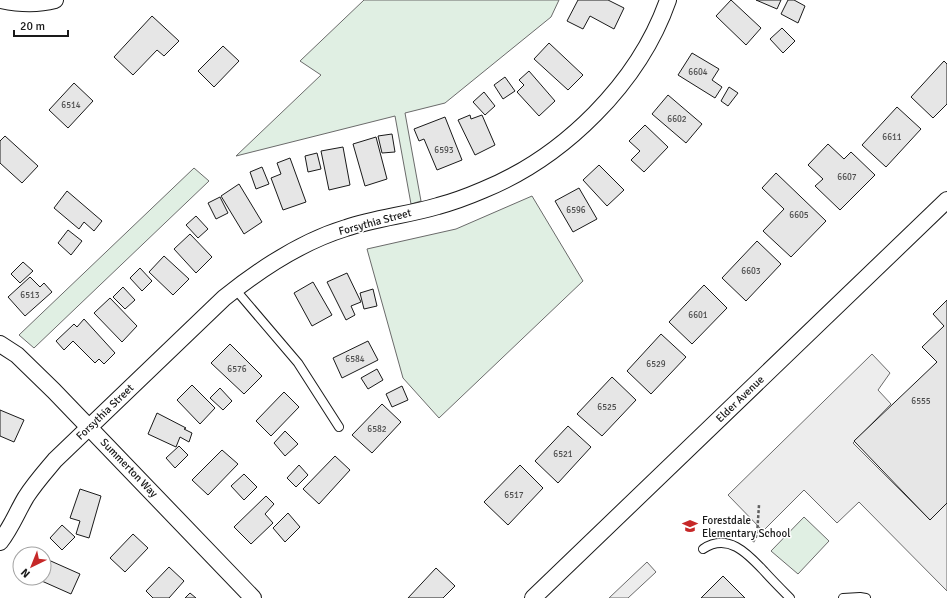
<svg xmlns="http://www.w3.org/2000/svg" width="947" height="598" font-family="Signika,sans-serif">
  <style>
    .green { fill: #e0efe3; stroke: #6a6a6a }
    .parking { fill: #ededed; stroke: #6a6a6a }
    .building { fill: #e6e6e6; stroke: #1a1a1a }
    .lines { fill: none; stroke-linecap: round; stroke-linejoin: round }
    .service-casing { stroke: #1a1a1a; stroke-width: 10 }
    .minor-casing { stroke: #1a1a1a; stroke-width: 18 }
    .path { stroke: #5f5f5f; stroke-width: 2.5; stroke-dasharray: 3 2; stroke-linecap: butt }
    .service { stroke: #fff; stroke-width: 8 }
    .minor { stroke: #fff; stroke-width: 16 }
    .labels { text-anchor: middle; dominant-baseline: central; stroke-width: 3; stroke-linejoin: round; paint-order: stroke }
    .number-label { font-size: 9px; fill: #4d4d4d }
    .street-label { font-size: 11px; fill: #1a1a1a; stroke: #fff }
    .poi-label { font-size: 11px; fill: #1a1a1a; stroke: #fff; text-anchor: start }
  </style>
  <rect width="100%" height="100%" fill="#fff"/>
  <!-- green -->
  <g class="green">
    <path d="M364 0H559L551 17 445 103 405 113 421 201 411 204 395 116 236 156 321 75 300 61Z"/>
    <path d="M194 168 209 181 34 348 19 335Z"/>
    <path d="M532 196 583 281 439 418 403 378 367 249 456 229Z"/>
    <path d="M804 517 829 541 798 574 771 551Z"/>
  </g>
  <!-- parking -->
  <g class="parking">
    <path d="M872 354 890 373 878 390 891 404 853 443 930 520 947 503V591L859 502 837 523 804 490 763 531 728 495Z"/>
    <path d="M647 562 656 572 628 598H609Z"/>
  </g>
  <!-- building -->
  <g class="building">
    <path d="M578 0H608L624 8 614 29 590 16 583 29 567 21Z"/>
    <path d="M731 0 761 28 746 45 716 16Z"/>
    <path d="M756 0H781L777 9Z"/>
    <path d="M788 0H794L805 6 798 23 781 14Z"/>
    <path d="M152 16 179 41 164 56 157 50 133 75 114 57Z"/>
    <path d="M782 28 795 41 783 53 770 39Z"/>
    <path d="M549 43 583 75 568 90 534 59Z"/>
    <path d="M223 46 239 61 214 87 198 71Z"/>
    <path d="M692 53 719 69 712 80 722 87 715 98 678 75Z"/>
    <path d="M944 61 947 64V104L933 118 911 97Z"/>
    <path d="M529 71 555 101 539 116 517 92 524 85 519 80Z"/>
    <path d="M505 77 515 91 503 99 494 85Z"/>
    <path d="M74 83 93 101 68 128 49 110Z"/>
    <path d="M729 87 738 93 728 106 721 101Z"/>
    <path d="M484 92 495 106 485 115 473 102Z"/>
    <path d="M668 95 702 124 686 143 652 114Z"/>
    <path d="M897 107 921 129 886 167 862 145Z"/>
    <path d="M470 115 471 119 482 115 495 145 475 155 458 120Z"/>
    <path d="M445 117 462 160 437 170 424 139 419 141 414 129Z"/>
    <path d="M645 125 668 147 644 172 631 160 640 151 629 141Z"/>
    <path d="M392 134 395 152 382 153 378 136Z"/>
    <path d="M5 136 38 166 22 183 0 163V141Z"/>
    <path d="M376 137 387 179 365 186 353 144Z"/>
    <path d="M828 144 844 159 851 152 875 175 840 210 815 186 823 179 808 165Z"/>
    <path d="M343 147 350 185 329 190 321 151Z"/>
    <path d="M317 153 321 169 308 172 305 156Z"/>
    <path d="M290 158 306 202 283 210 271 178 281 174 277 163Z"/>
    <path d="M599 165 624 190 607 206 583 180Z"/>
    <path d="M262 167 269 184 256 189 250 172Z"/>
    <path d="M776 173 826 221 791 257 763 231 784 209 762 188Z"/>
    <path d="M239 184 262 222 244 234 221 196Z"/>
    <path d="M579 188 597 219 573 232 555 201Z"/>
    <path d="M67 191 102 221 94 231 84 222 79 229 54 208Z"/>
    <path d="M220 197 228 213 216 219 208 203Z"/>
    <path d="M196 216 208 229 198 238 186 225Z"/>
    <path d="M68 230 82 241 71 255 58 243Z"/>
    <path d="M190 234 212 257 196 273 174 249Z"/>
    <path d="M757 241 781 264 746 301 722 278Z"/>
    <path d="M164 256 189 279 173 295 149 272Z"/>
    <path d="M23 262 33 271 20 283 11 274Z"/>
    <path d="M140 268 152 281 142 291 130 278Z"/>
    <path d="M347 273 361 302 351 306 355 315 346 320 327 282Z"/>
    <path d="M30 277 40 287 44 283 52 292 25 316 8 297Z"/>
    <path d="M313 282 332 315 312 326 294 293Z"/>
    <path d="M704 285 727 308 692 344 669 322Z"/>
    <path d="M123 287 135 300 125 309 113 297Z"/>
    <path d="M373 289 377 306 364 309 360 293Z"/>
    <path d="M110 298 137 326 122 342 94 313Z"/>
    <path d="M947 300V503L930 520 854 441 937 362 922 347 944 326 933 314Z"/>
    <path d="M84 319 115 353 104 364 99 359 95 363 73 341 64 350 56 341 74 324 77 327Z"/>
    <path d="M661 334 686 357 651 394 627 371Z"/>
    <path d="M368 341 378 360 342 378 333 358Z"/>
    <path d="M230 344 262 376 244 394 211 363Z"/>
    <path d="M377 369 383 380 368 389 361 378Z"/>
    <path d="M612 377 636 400 602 436 577 414Z"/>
    <path d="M192 385 215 408 200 424 177 400Z"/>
    <path d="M402 386 408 400 392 407 386 394Z"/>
    <path d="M220 388 232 401 223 410 210 398Z"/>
    <path d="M284 392 299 407 271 436 256 421Z"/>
    <path d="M382 404 401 422 372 453 352 435Z"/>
    <path d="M0 410 24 420 14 442 0 436Z"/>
    <path d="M157 413 186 428 184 429 192 433 189 442 180 437 176 447 148 434Z"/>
    <path d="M568 426 591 447 558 483 535 461Z"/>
    <path d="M285 431 298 444 285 456 274 443Z"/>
    <path d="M179 446 188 455 175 468 166 458Z"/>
    <path d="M222 450 238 464 208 495 192 480Z"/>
    <path d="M335 456 350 470 319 504 303 489Z"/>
    <path d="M299 465 308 475 296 487 287 478Z"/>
    <path d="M520 465 543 488 508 525 484 502Z"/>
    <path d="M244 474 257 487 244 500 231 486Z"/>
    <path d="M80 489 101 496 89 538 76 534 80 521 70 518Z"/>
    <path d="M266 496 274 504 265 514 273 523 251 544 234 527Z"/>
    <path d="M288 513 300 527 285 542 273 528Z"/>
    <path d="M62 525 75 537 62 550 50 538Z"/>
    <path d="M133 534 148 548 125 572 110 558Z"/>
    <path d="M44 558 80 574 71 594 35 578H44Z"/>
    <path d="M169 567 184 581 169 598H153L146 591Z"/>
    <path d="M436 568 455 586 443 598H408Z"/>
    <path d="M723 576 745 598H701Z"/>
    <path d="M190 593 196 598H185Z"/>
  </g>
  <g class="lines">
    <!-- service casing -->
    <g class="service-casing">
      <g id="service">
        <path d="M235 289 298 363 339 427"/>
        <path d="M703 549C728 532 748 554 764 571 772 580 781 589 790 598"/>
        <path d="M843 598 860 597 866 598"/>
      </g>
    </g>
    <!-- minor casing -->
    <g class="minor-casing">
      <g id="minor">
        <path d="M1 0C20 4 36 5 55 0"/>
        <path d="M0 344 17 355 54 391 253 598"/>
        <path d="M0 542C11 528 17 512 26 497 35 483 45 472 55 460L224 298C260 269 300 242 346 228 376 218 408 215 438 206 453 202 469 196 483 190 564 157 639 83 668 0"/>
        <path d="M533 598 947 200"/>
      </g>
    </g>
    <!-- path -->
    <path class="path" d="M753 542 757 535 759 505"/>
    <!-- service -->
    <use href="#service" class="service"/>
    <!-- minor -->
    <use href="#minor" class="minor"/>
  </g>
  <!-- icons -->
  <defs>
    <g id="school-bare" transform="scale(1.2)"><path d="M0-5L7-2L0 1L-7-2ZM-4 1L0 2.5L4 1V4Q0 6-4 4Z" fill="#c62828" stroke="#fff" stroke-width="2.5" paint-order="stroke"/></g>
  </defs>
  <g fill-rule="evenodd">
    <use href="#school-bare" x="690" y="526"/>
  </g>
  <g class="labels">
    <!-- number labels -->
    <g class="number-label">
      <text x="698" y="72">6604</text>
      <text x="71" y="105">6514</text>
      <text x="677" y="119">6602</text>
      <text x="892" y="137">6611</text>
      <text x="444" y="150">6593</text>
      <text x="847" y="177">6607</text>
      <text x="576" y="210">6596</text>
      <text x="799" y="215">6605</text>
      <text x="751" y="271">6603</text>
      <text x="30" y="295">6513</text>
      <text x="698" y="315">6601</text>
      <text x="355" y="359">6584</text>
      <text x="656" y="364">6529</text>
      <text x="237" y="369">6576</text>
      <text x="921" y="401">6555</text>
      <text x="607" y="407">6525</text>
      <text x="377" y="429">6582</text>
      <text x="563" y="454">6521</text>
      <text x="514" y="495">6517</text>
    </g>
    <!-- street labels -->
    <g class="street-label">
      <text transform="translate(375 222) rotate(-15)">Forsythia Street</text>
      <text transform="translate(740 399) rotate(-44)">Elder Avenue</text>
      <text transform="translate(105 412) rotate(-44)">Forsythia Street</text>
      <text transform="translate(129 468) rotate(46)">Summerton Way</text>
    </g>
    <!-- poi labels -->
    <g class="poi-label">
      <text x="702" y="520">Forestdale<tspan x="702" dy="13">Elementary School</tspan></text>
    </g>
  </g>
  <!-- north arrow -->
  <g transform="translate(32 566) rotate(223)"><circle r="19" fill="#ffffff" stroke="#a3a3a3"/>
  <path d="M0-3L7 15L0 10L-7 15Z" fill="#c62828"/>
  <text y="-6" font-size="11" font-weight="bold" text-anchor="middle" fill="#1a1a1a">N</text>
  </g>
  <!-- scale -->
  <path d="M14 30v6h54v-6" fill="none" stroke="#1a1a1a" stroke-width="2"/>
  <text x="20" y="30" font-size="12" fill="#1a1a1a" stroke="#ffffff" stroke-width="3" paint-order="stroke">20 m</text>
</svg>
